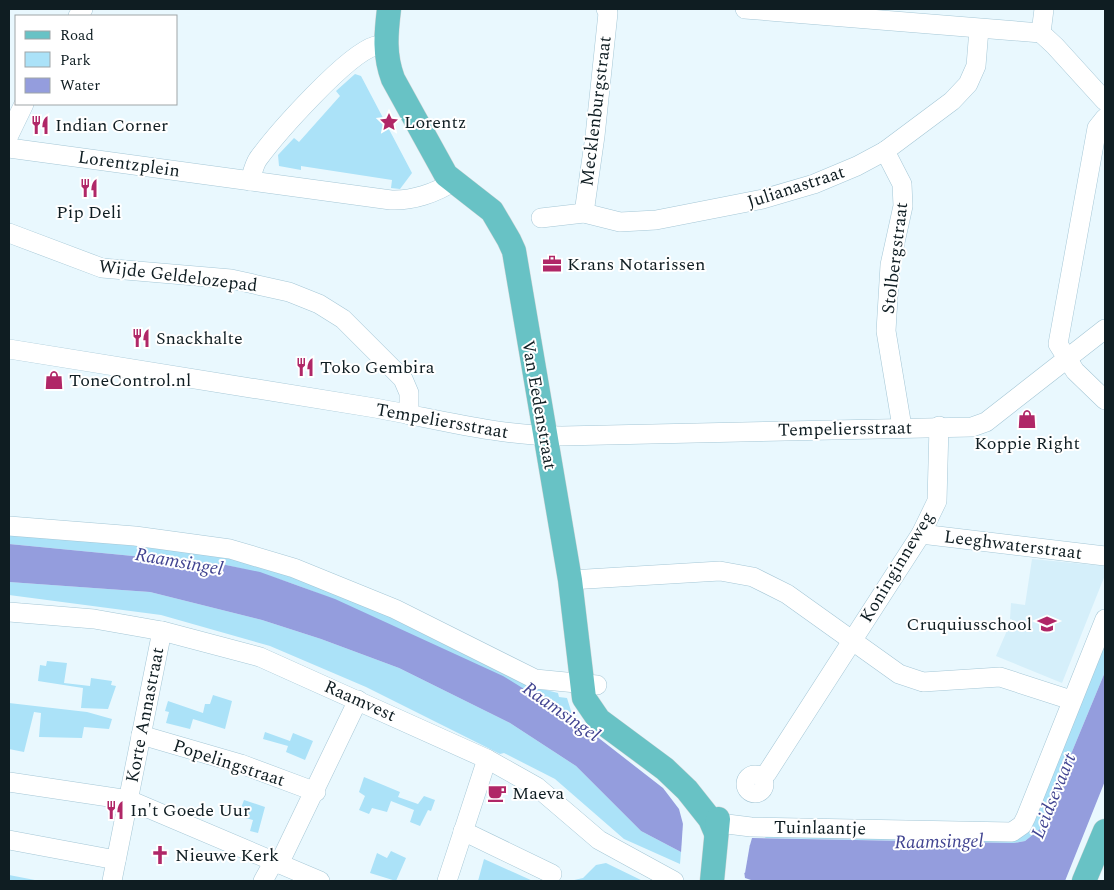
<svg xmlns="http://www.w3.org/2000/svg" width="1114" height="890" font-family="Spectral,serif">
  <style>
    .built { fill: #d5effa }
    .green { fill: #abe2f8 }
    .water { fill: #949ddd }
    .pier { fill: #e9f8fe }
    .lines { fill: none; stroke-linecap: round; stroke-linejoin: round }
    .minor-casing { stroke: #a5c7d6; stroke-width: 20 }
    .major-casing { stroke: #d4d6d7; stroke-width: 25 }
    .minor { stroke: #fff; stroke-width: 19 }
    .major { stroke: #68c2c5; stroke-width: 24 }
    .labels { text-anchor: middle; dominant-baseline: central; stroke-width: 4; stroke-linejoin: round; paint-order: stroke }
    .street-label { font-size: 18px; fill: #0f1d22; stroke: #fff }
    .poi-label { font-size: 18px; fill: #0f1d22; stroke: #fff; text-anchor: start }
    .water-label { font-size: 19px; font-style: italic; fill: #414491; stroke: #fff }
  </style>
  <rect width="100%" height="100%" fill="#e9f8fe"/>
  <!-- built -->
  <path class="built" d="M1032 559 1105 566V575L1062 683 996 656 1012 619H1010L1011 603 1025 605Z"/>
  <!-- green -->
  <g class="green">
    <path d="M355 74 361 76 412 173 400 189 391 188 392 180 301 166V170L279 166 278 155 294 138 299 142 340 96 336 91Z"/>
    <path d="M9 533 132 543 228 558 288 576 349 598 404 623 530 686 558 693 559 697 567 698 571 711 582 725C538 696 489 674 441 650 371 616 303 581 226 565L9 544Z"/>
    <path d="M9 582 150 592 262 620 321 639 399 668 510 723 576 766 641 831 681 852 680 864 624 839 555 779 504 753 500 754 366 687 270 646 161 615 9 595Z"/>
    <path d="M1105 638V672L1040 829 1025 841 1014 843 765 838 767 835H1014Z"/>
    <path d="M47 661 67 663 64 683 90 686 91 678 112 681 111 685 116 686 108 709 81 708 83 688 38 681 40 665 46 666Z"/>
    <path d="M213 695 232 701 225 729 193 719 190 729 166 723 169 712 165 711 168 701 203 713 205 704H210Z"/>
    <path d="M9 703 87 712 112 719 109 729 84 727 82 738 39 737 41 713 34 712 24 752 9 749Z"/>
    <path d="M265 732 290 741 293 733 313 741 305 760 286 752 288 746 263 739Z"/>
    <path d="M364 777 400 792 398 797 418 804 424 796 435 800 431 811 428 810 420 826 410 822 414 810 391 801 387 812 372 808 369 814 359 810 365 796 359 792Z"/>
    <path d="M244 800 265 807 258 833 250 831 253 820 238 816Z"/>
    <path d="M391 851 406 858 396 881 370 873 377 853 387 858Z"/>
    <path d="M484 859 533 881H478Z"/>
    <path d="M606 863 643 881H570L583 878 596 865Z"/>
    <path d="M9 875 40 881H9Z"/>
  </g>
  <!-- water -->
  <path class="water" d="M9 544 226 565 260 572 335 599 503 676 582 725 663 788 679 809 683 824 750 845 752 838 1014 843 1025 841 1040 829 1105 672V781L1065 881H754L745 878 744 871 681 852 641 831 576 766 510 723 399 668 321 639 262 620 150 592 9 582Z"/>
  <!-- pier -->
  <path class="pier" d="M683 823 750 844 745 873 681 853Z"/>
  <g class="lines">
    <!-- minor casing -->
    <g class="minor-casing">
      <g id="minor">
        <path d="M745 9 1041 33"/>
        <path d="M78 16 83 9"/>
        <path d="M1041 33 1055 46 1105 101"/>
        <path d="M1041 33 1044 9"/>
        <path d="M1105 118 1097 128 1058 344 1075 371 1105 400"/>
        <path d="M9 135 24 104"/>
        <path d="M9 148 391 200C412 201 436 193 454 181"/>
        <path d="M885 151 902 184 903 206 890 265 886 331 902 427"/>
        <path d="M250 181C252 174 254 165 258 159 277 133 347 54 375 46"/>
        <path d="M584 213 595 136 608 13 606 9"/>
        <path d="M541 218 584 213 620 222 656 220 763 199 814 184 857 166 885 151 952 101 968 84 976 66 979 29"/>
        <path d="M9 233 102 268 231 279 289 292 319 304 343 319 403 379 409 393V415"/>
        <path d="M9 349C131 369 253 389 375 408 437 419 498 436 562 436L972 427 986 422 1105 329"/>
        <path d="M9 526 135 536 230 549 294 568 395 609 535 679 597 685"/>
        <path d="M921 534 1105 556"/>
        <path d="M570 580 720 571 753 577 787 594 899 674 923 682 1000 677 1071 700"/>
        <path d="M9 612 94 619 162 631 260 657 487 759 537 787 599 840 674 881"/>
        <path d="M141 735 241 764 316 792"/>
        <circle cx="755" cy="784" r="9"/>
        <path d="M762 778 767 773 921 534 937 501 939 426"/>
        <path d="M9 782 129 800 320 881"/>
        <path d="M719 823 751 827 1012 832 1022 825 1026 817 1105 619"/>
        <path d="M463 831 552 874"/>
        <path d="M9 840 116 860"/>
        <path d="M279 864 358 700"/>
        <path d="M112 881 162 631"/>
        <path d="M263 881 274 861"/>
        <path d="M447 881 487 759"/>
      </g>
    </g>
    <!-- major casing -->
    <g class="major-casing">
      <g id="major">
        <path d="M389 9C386 34 384 55 393 79L446 175 492 211 509 240 514 251 570 580 584 698 599 720 665 769 687 790 710 819 716 833"/>
        <path d="M712 881 718 819"/>
        <path d="M1084 881 1105 831"/>
      </g>
    </g>
    <!-- minor -->
    <use href="#minor" class="minor"/>
    <!-- major -->
    <use href="#major" class="major"/>
  </g>
  <!-- icons -->
  <defs>
    <g id="sight-bare" transform="scale(1.5)"><path d="M0-6L1.8-2.2L6-1.7L2.9 1.2L3.7 5.4L0 3.3L-3.7 5.4L-2.9 1.2L-6-1.7L-1.8-2.2Z" fill="#b02767" stroke="#fff" stroke-width="2.5" paint-order="stroke"/></g>
    <g id="restaurant-bare" transform="scale(1.5)"><path d="M-5-6h1v4h1v-4h1v4h1v-4h1v5L-1.5 .5V6h-2V.5L-5-1ZM5-6V6H3V1.5H1.5Q1.5-4 5-6Z" fill="#b02767" stroke="#fff" stroke-width="2.5" paint-order="stroke"/></g>
    <g id="office-bare" transform="scale(1.5)"><path d="M-6-3h4V-5.5h4V-3h4V5H-6ZM-1-4.5V-3h2v-1.5ZM-6 0V1H6V0Z" fill="#b02767" stroke="#fff" stroke-width="2.5" paint-order="stroke"/></g>
    <g id="shop-bare" transform="scale(1.5)"><path d="M-5-2.5h2.3a2.7 3.5 0 0 1 5.4 0H5L5.5 6h-11ZM-1.5-2.5h3a1.5 2.3 0 0 0-3 0Z" fill="#b02767" stroke="#fff" stroke-width="2.5" paint-order="stroke"/></g>
    <g id="school-bare" transform="scale(1.5)"><path d="M0-5L7-2L0 1L-7-2ZM-4 1L0 2.5L4 1V4Q0 6-4 4Z" fill="#b02767" stroke="#fff" stroke-width="2.5" paint-order="stroke"/></g>
    <g id="cafe-bare" transform="scale(1.5)"><path d="M-5.5-4.5H6V0H3Q3 3.5 0 3.5H-2.5Q-5.5 3.5-5.5 0ZM3-3.2v2h1.7v-2ZM-6 4.5H4V6H-6Z" fill="#b02767" stroke="#fff" stroke-width="2.5" paint-order="stroke"/></g>
    <g id="church-bare" transform="scale(1.5)"><path d="M-1.2-6h2.4v3.5h3.3v2.4h-3.3V6h-2.4V-.1h-3.3v-2.4h3.3Z" fill="#b02767" stroke="#fff" stroke-width="2.5" paint-order="stroke"/></g>
  </defs>
  <g fill-rule="evenodd">
    <use href="#sight-bare" x="389" y="122"/>
    <use href="#restaurant-bare" x="40" y="125"/>
    <use href="#restaurant-bare" x="89" y="188"/>
    <use href="#office-bare" x="552" y="264"/>
    <use href="#restaurant-bare" x="141" y="338"/>
    <use href="#restaurant-bare" x="305" y="367"/>
    <use href="#shop-bare" x="54" y="380"/>
    <use href="#shop-bare" x="1027" y="419"/>
    <use href="#school-bare" x="1047" y="624"/>
    <use href="#cafe-bare" x="497" y="793"/>
    <use href="#restaurant-bare" x="115" y="810"/>
    <use href="#church-bare" x="160" y="855"/>
  </g>
  <g class="labels">
    <!-- street labels -->
    <g class="street-label">
      <text transform="translate(596 111) rotate(-83)">Mecklenburgstraat</text>
      <text transform="translate(129 164) rotate(8)">Lorentzplein</text>
      <text transform="translate(796 187) rotate(-18)">Julianastraat</text>
      <text transform="translate(895 258) rotate(-83)">Stolbergstraat</text>
      <text transform="translate(178 276) rotate(7)">Wijde Geldelozepad</text>
      <text transform="translate(539 405) rotate(80)">Van Eedenstraat</text>
      <text transform="translate(442 421) rotate(10)">Tempeliersstraat</text>
      <text transform="translate(845 429) rotate(-1)">Tempeliersstraat</text>
      <text transform="translate(1013 545) rotate(7)">Leeghwaterstraat</text>
      <text transform="translate(897 567) rotate(-59)">Koninginneweg</text>
      <text transform="translate(360 701) rotate(24)">Raamvest</text>
      <text transform="translate(145 715) rotate(-79)">Korte Annastraat</text>
      <text transform="translate(229 763) rotate(18)">Popelingstraat</text>
      <text transform="translate(820 828) rotate(1)">Tuinlaantje</text>
    </g>
    <!-- poi labels -->
    <g class="poi-label">
      <text x="404" y="122">Lorentz</text>
      <text x="55" y="125">Indian Corner</text>
      <text x="89" y="212" text-anchor="middle">Pip Deli</text>
      <text x="567" y="264">Krans Notarissen</text>
      <text x="156" y="338">Snackhalte</text>
      <text x="320" y="367">Toko Gembira</text>
      <text x="69" y="380">ToneControl.nl</text>
      <text x="1027" y="443" text-anchor="middle">Koppie Right</text>
      <text x="1032" y="624" text-anchor="end">Cruquiusschool</text>
      <text x="512" y="793">Maeva</text>
      <text x="130" y="810">In't Goede Uur</text>
      <text x="175" y="855">Nieuwe Kerk</text>
    </g>
    <!-- water labels -->
    <g class="water-label">
      <text transform="translate(179 562) rotate(10)">Raamsingel</text>
      <text transform="translate(561 712) rotate(35)">Raamsingel</text>
      <text transform="translate(1054 796) rotate(-68)">Leidsevaart</text>
      <text transform="translate(939 842) rotate(-1)">Raamsingel</text>
    </g>
  </g>
  <!-- border -->
  <rect width="1114" height="890" fill="none" stroke="#0f1d22" stroke-width="20"/>
  <!-- legend -->
  <rect x="15" y="15" width="162" height="90" fill="#ffffff" stroke="#9fa5a7"/>
  <rect x="25" y="31" width="25" height="8" fill="#68c2c5" stroke="#9fa5a7"/>
  <text x="60" y="40" font-size="15" fill="#0f1d22">Road</text>
  <rect x="25" y="52" width="25" height="15" fill="#abe2f8" stroke="#9fa5a7"/>
  <text x="60" y="65" font-size="15" fill="#0f1d22">Park</text>
  <rect x="25" y="78" width="25" height="15" fill="#949ddd" stroke="#9fa5a7"/>
  <text x="60" y="90" font-size="15" fill="#0f1d22">Water</text>
</svg>
